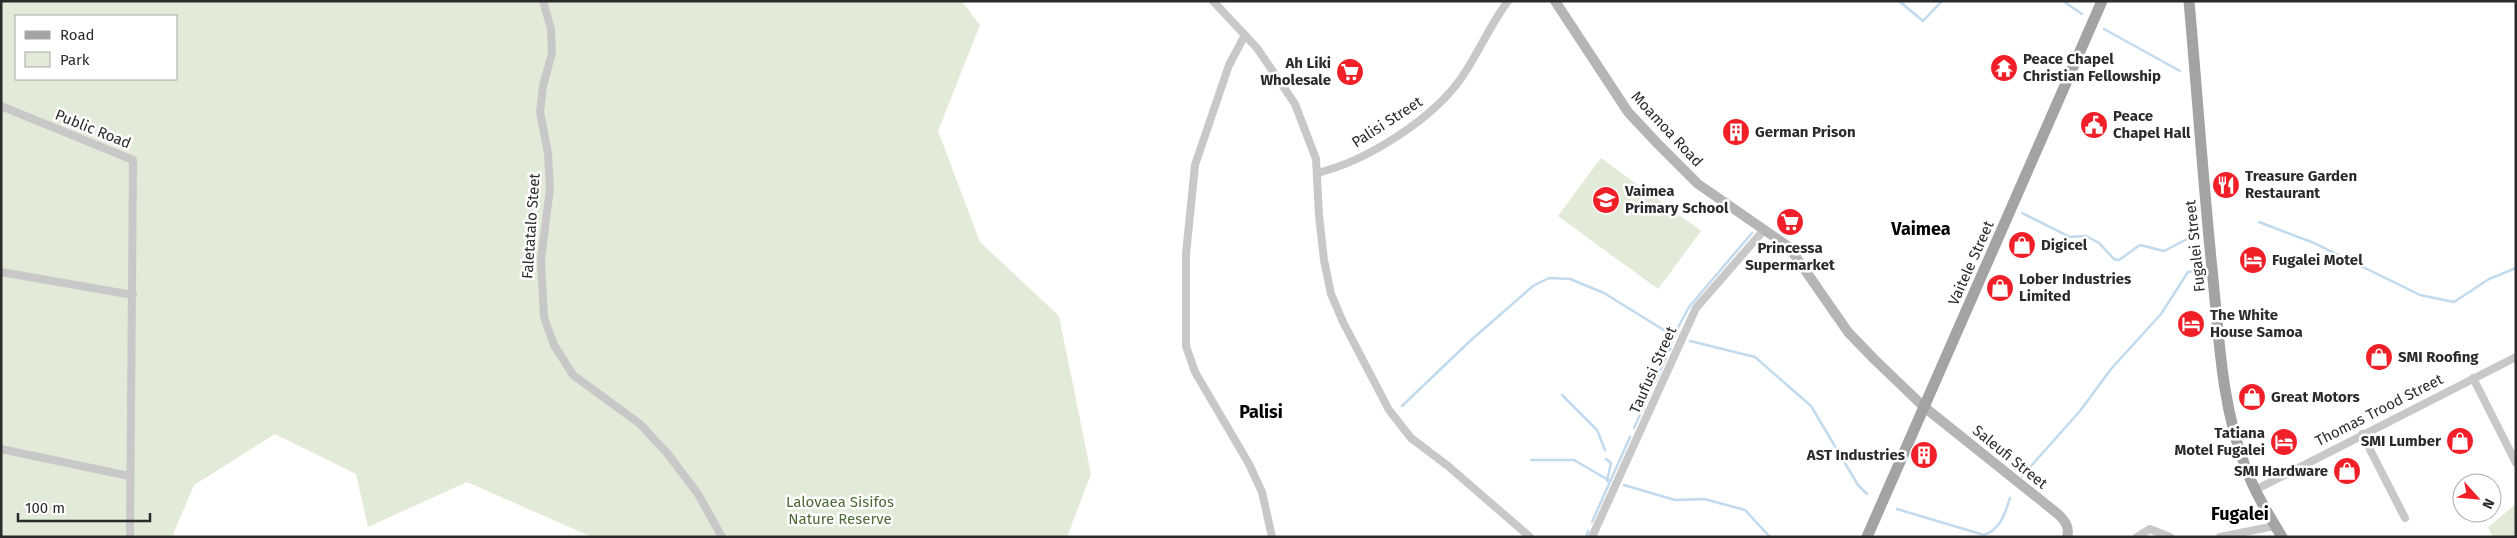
<svg xmlns="http://www.w3.org/2000/svg" width="2517" height="538" font-family="'Fira Sans',sans-serif">
  <style>
    .green { fill: #e1ebd7; fill-rule: evenodd }
    .lines { fill: none; stroke-linecap: round; stroke-linejoin: round }
    .stream { stroke: #c1daed; stroke-width: 2.5 }
    .street { stroke: #c8c8c8; stroke-width: 8 }
    .secondary { stroke: #b5b5b5; stroke-width: 10 }
    .primary { stroke: #a3a3a3; stroke-width: 11 }
    .labels { text-anchor: middle; dominant-baseline: central; stroke-width: 5; stroke-linejoin: round; paint-order: stroke }
    .poi-label { font-size: 15px; font-weight: bold; fill: #2b2b2b; stroke: #fff; text-anchor: start }
    .street-label { font-size: 15px; fill: #2b2b2b; stroke: #fff }
    .park-label { font-size: 15px; fill: #4c6936; stroke: #fff }
    .quarter-label { font-size: 18px; font-weight: bold; fill: #000; stroke: #fff }
  </style>
  <rect width="100%" height="100%" fill="#fff"/>
  <!-- green -->
  <g class="green">
    <path d="M1 1H962L980 25 938 131 980 242 1059 316 1091 474 1067 537H592L467 482 368 527 356 474 275 434 194 485 172 537H1ZM16 16H176V79H16Z"/>
    <path d="M1601 158 1701 231 1658 289 1558 216Z"/>
    <path d="M2516 504V537H2493L2488 527Z"/>
  </g>
  <g class="lines">
    <!-- stream -->
    <g class="stream">
      <path d="M1899 1 1923 21 1942 1"/>
      <path d="M2063 1 2082 14"/>
      <path d="M2104 29 2180 71"/>
      <path d="M2022 213 2070 237 2086 236 2099 243 2114 259 2119 260 2140 245 2164 251 2193 236"/>
      <path d="M2259 222 2314 243 2420 295 2454 302 2489 279 2516 268"/>
      <path d="M2284 265 2340 256"/>
      <path d="M1690 341 1755 357 1811 406 1858 485 1867 494"/>
      <path d="M1670 350 1673 337 1689 307 1752 233"/>
      <path d="M1655 382 1666 358"/>
      <path d="M1562 395 1597 430 1605 450"/>
      <path d="M1402 406 1470 341 1533 286 1549 278 1570 279 1604 293 1675 337"/>
      <path d="M1634 428 1651 391"/>
      <path d="M1606 459 1611 463 1607 481"/>
      <path d="M1531 460H1574L1610 481"/>
      <path d="M2022 476 2080 411 2111 369 2161 314 2188 272 2204 269"/>
      <path d="M1624 485 1675 500 1704 499 1745 510 1770 537"/>
      <path d="M1897 509 1984 535C2001 529 2005 513 2010 498"/>
      <path d="M1592 522 1630 437"/>
      <path d="M1586 537 1588 531"/>
    </g>
    <!-- street -->
    <g class="street">
      <path d="M543 1 551 29 552 53 543 86 540 112 548 153 550 188 541 260 544 317 554 345 573 375 640 424 667 453 698 494 722 537"/>
      <path d="M1213 1 1257 48 1295 104 1316 159 1319 216 1324 260 1331 294 1343 322 1389 410 1411 438 1448 466 1530 537"/>
      <path d="M1245 35 1229 65 1195 165 1186 254V346L1195 372 1249 464 1262 492 1272 537"/>
      <path d="M1 106 133 160 130 537"/>
      <path d="M1317 173C1367 161 1433 119 1462 77 1479 52 1490 25 1508 1"/>
      <path d="M1 272 133 295"/>
      <path d="M2473 378 2516 463"/>
      <path d="M2362 434 2405 518"/>
      <path d="M1 449 129 476"/>
      <path d="M2255 490 2516 357"/>
      <path d="M1592 537 1696 308 1763 231"/>
      <path d="M2137 537 2150 529 2170 537"/>
      <path d="M2220 537 2275 526"/>
    </g>
    <!-- secondary -->
    <path class="secondary" d="M1555 1 1628 112 1657 143 1698 184 1789 247 1848 332 1874 359 1923 406 2058 514C2065 521 2070 527 2067 537"/>
    <!-- primary -->
    <g class="primary">
      <path d="M2189 1C2197 91 2203 180 2212 269 2219 335 2221 404 2245 466 2254 491 2268 514 2282 537"/>
      <path d="M1867 537 2102 1"/>
    </g>
  </g>
  <!-- icons -->
  <defs>
    <g id="temple-disc" transform="scale(1.4375)"><circle r="9.5" fill="#f11f27" stroke="#fff"/><path d="M0-6L5-2H3V0L6.5 2.5H4V6H1.5V3h-3V6H-4V2.5H-6.5L-3 0V-2H-5Z" fill="#fff"/></g>
    <g id="supermarket-disc" transform="scale(1.4375)"><circle r="9.5" fill="#f11f27" stroke="#fff"/><path d="M-6-5.5h2.5l.6 2H6L4.5 2H-2.5L-4.4-4H-6ZM-1.5 3.2a1.3 1.3 0 1 0 .1 0ZM3 3.2a1.3 1.3 0 1 0 .1 0Z" fill="#fff"/></g>
    <g id="civic-disc" transform="scale(1.4375)"><circle r="9.5" fill="#f11f27" stroke="#fff"/><path d="M-.6-6.5H3V-4.5H.6V-3L4-1V1h2V6H-6V1h2V-1L-.6-3ZM-1.2 2.5V6h2.4V2.5Z" fill="#fff"/></g>
    <g id="building-disc" transform="scale(1.4375)"><circle r="9.5" fill="#f11f27" stroke="#fff"/><path d="M-4-6H4V6H1V3H-1V6H-4ZM-2.5-4.3h1.7v1.8h-1.7ZM.8-4.3h1.7v1.8H.8ZM-2.5-1h1.7V.8h-1.7ZM.8-1h1.7V.8H.8Z" fill="#fff"/></g>
    <g id="restaurant-disc" transform="scale(1.4375)"><circle r="9.5" fill="#f11f27" stroke="#fff"/><path d="M-5-6h1v4h1v-4h1v4h1v-4h1v5L-1.5 .5V6h-2V.5L-5-1ZM5-6V6H3V1.5H1.5Q1.5-4 5-6Z" fill="#fff"/></g>
    <g id="school-disc" transform="scale(1.4375)"><circle r="9.5" fill="#f11f27" stroke="#fff"/><path d="M0-5L7-2L0 1L-7-2ZM-4 1L0 2.5L4 1V4Q0 6-4 4Z" fill="#fff"/></g>
    <g id="shop-disc" transform="scale(1.4375)"><circle r="9.5" fill="#f11f27" stroke="#fff"/><path d="M-5-2.5h2.3a2.7 3.5 0 0 1 5.4 0H5L5.5 6h-11ZM-1.5-2.5h3a1.5 2.3 0 0 0-3 0Z" fill="#fff"/></g>
    <g id="hotel-disc" transform="scale(1.4375)"><circle r="9.5" fill="#f11f27" stroke="#fff"/><path d="M-6-4.5h1.5V1H6V5H4.5V3h-9V5H-6ZM-4 0a1.8 1.8 0 1 1 3.6 0ZM.5 0V-2.5h3Q6-2.5 6 0Z" fill="#fff"/></g>
  </defs>
  <g fill-rule="evenodd">
    <use href="#temple-disc" x="2004" y="68"/>
    <use href="#supermarket-disc" x="1350" y="72"/>
    <use href="#civic-disc" x="2094" y="125"/>
    <use href="#building-disc" x="1736" y="132"/>
    <use href="#restaurant-disc" x="2226" y="185"/>
    <use href="#school-disc" x="1606" y="200"/>
    <use href="#supermarket-disc" x="1790" y="222"/>
    <use href="#shop-disc" x="2022" y="245"/>
    <use href="#hotel-disc" x="2253" y="260"/>
    <use href="#shop-disc" x="2000" y="288"/>
    <use href="#hotel-disc" x="2191" y="324"/>
    <use href="#shop-disc" x="2379" y="357"/>
    <use href="#shop-disc" x="2252" y="397"/>
    <use href="#shop-disc" x="2460" y="441"/>
    <use href="#hotel-disc" x="2284" y="442"/>
    <use href="#building-disc" x="1924" y="455"/>
    <use href="#shop-disc" x="2347" y="471"/>
  </g>
  <g class="labels">
    <!-- poi labels -->
    <g class="poi-label">
      <text x="2023" y="59">Peace Chapel<tspan x="2023" dy="17">Christian Fellowship</tspan></text>
      <text x="1331" y="63" text-anchor="end">Ah Liki<tspan x="1331" dy="17">Wholesale</tspan></text>
      <text x="2113" y="116">Peace<tspan x="2113" dy="17">Chapel Hall</tspan></text>
      <text x="1755" y="132">German Prison</text>
      <text x="2245" y="176">Treasure Garden<tspan x="2245" dy="17">Restaurant</tspan></text>
      <text x="1625" y="191">Vaimea<tspan x="1625" dy="17">Primary School</tspan></text>
      <text x="2041" y="245">Digicel</text>
      <text x="1790" y="248" text-anchor="middle">Princessa<tspan x="1790" dy="17">Supermarket</tspan></text>
      <text x="2272" y="260">Fugalei Motel</text>
      <text x="2019" y="279">Lober Industries<tspan x="2019" dy="17">Limited</tspan></text>
      <text x="2210" y="315">The White<tspan x="2210" dy="17">House Samoa</tspan></text>
      <text x="2398" y="357">SMI Roofing</text>
      <text x="2271" y="397">Great Motors</text>
      <text x="2265" y="433" text-anchor="end">Tatiana<tspan x="2265" dy="17">Motel Fugalei</tspan></text>
      <text x="2441" y="441" text-anchor="end">SMI Lumber</text>
      <text x="1905" y="455" text-anchor="end">AST Industries</text>
      <text x="2328" y="471" text-anchor="end">SMI Hardware</text>
    </g>
    <!-- street labels -->
    <g class="street-label">
      <text transform="translate(1387 122) rotate(-33)">Palisi Street</text>
      <text transform="translate(93 129) rotate(22)">Public Road</text>
      <text transform="translate(1667 129) rotate(47)">Moamoa Road</text>
      <text transform="translate(531 226) rotate(-86)">Faletatalo Steet</text>
      <text transform="translate(2195 246) rotate(-96)">Fugalei Street</text>
      <text transform="translate(1971 263) rotate(-66)">Vaitele Street</text>
      <text transform="translate(1653 370) rotate(-66)">Taufusi Street</text>
      <text transform="translate(2379 410) rotate(-27)">Thomas Trood Street</text>
      <text transform="translate(2010 457) rotate(39)">Saleufi Street</text>
    </g>
    <!-- park labels -->
    <g class="park-label">
      <text x="840" y="502">Lalovaea Sisifos<tspan x="840" dy="17">Nature Reserve</tspan></text>
    </g>
    <!-- quarter labels -->
    <g class="quarter-label">
      <text x="1921" y="229">Vaimea</text>
      <text x="1261" y="412">Palisi</text>
      <text x="2240" y="514">Fugalei</text>
    </g>
  </g>
  <!-- border -->
  <rect width="2517" height="538" fill="none" stroke="#2b2b2b" stroke-width="5"/>
  <!-- legend -->
  <rect x="15" y="15" width="162" height="65" fill="#ffffff" stroke="#aaaaaa"/>
  <rect x="25" y="31" width="25" height="8" fill="#a3a3a3" stroke="#aaaaaa"/>
  <text x="60" y="40" font-size="15" fill="#2b2b2b">Road</text>
  <rect x="25" y="52" width="25" height="15" fill="#e1ebd7" stroke="#aaaaaa"/>
  <text x="60" y="65" font-size="15" fill="#2b2b2b">Park</text>
  <!-- north arrow -->
  <g transform="translate(2477 498) rotate(117)"><circle r="24" fill="#ffffff" stroke="#aaaaaa"/>
  <path d="M0-4L9 19L0 12L-9 19Z" fill="#f11f27"/>
  <text y="-8" font-size="14" font-weight="bold" text-anchor="middle" fill="#2b2b2b">N</text>
  </g>
  <!-- scale -->
  <path d="M18 513v8h132v-8" fill="none" stroke="#2b2b2b" stroke-width="2.5"/>
  <text x="25" y="513" font-size="15" fill="#2b2b2b" stroke="#ffffff" stroke-width="4" paint-order="stroke">100 m</text>
</svg>
